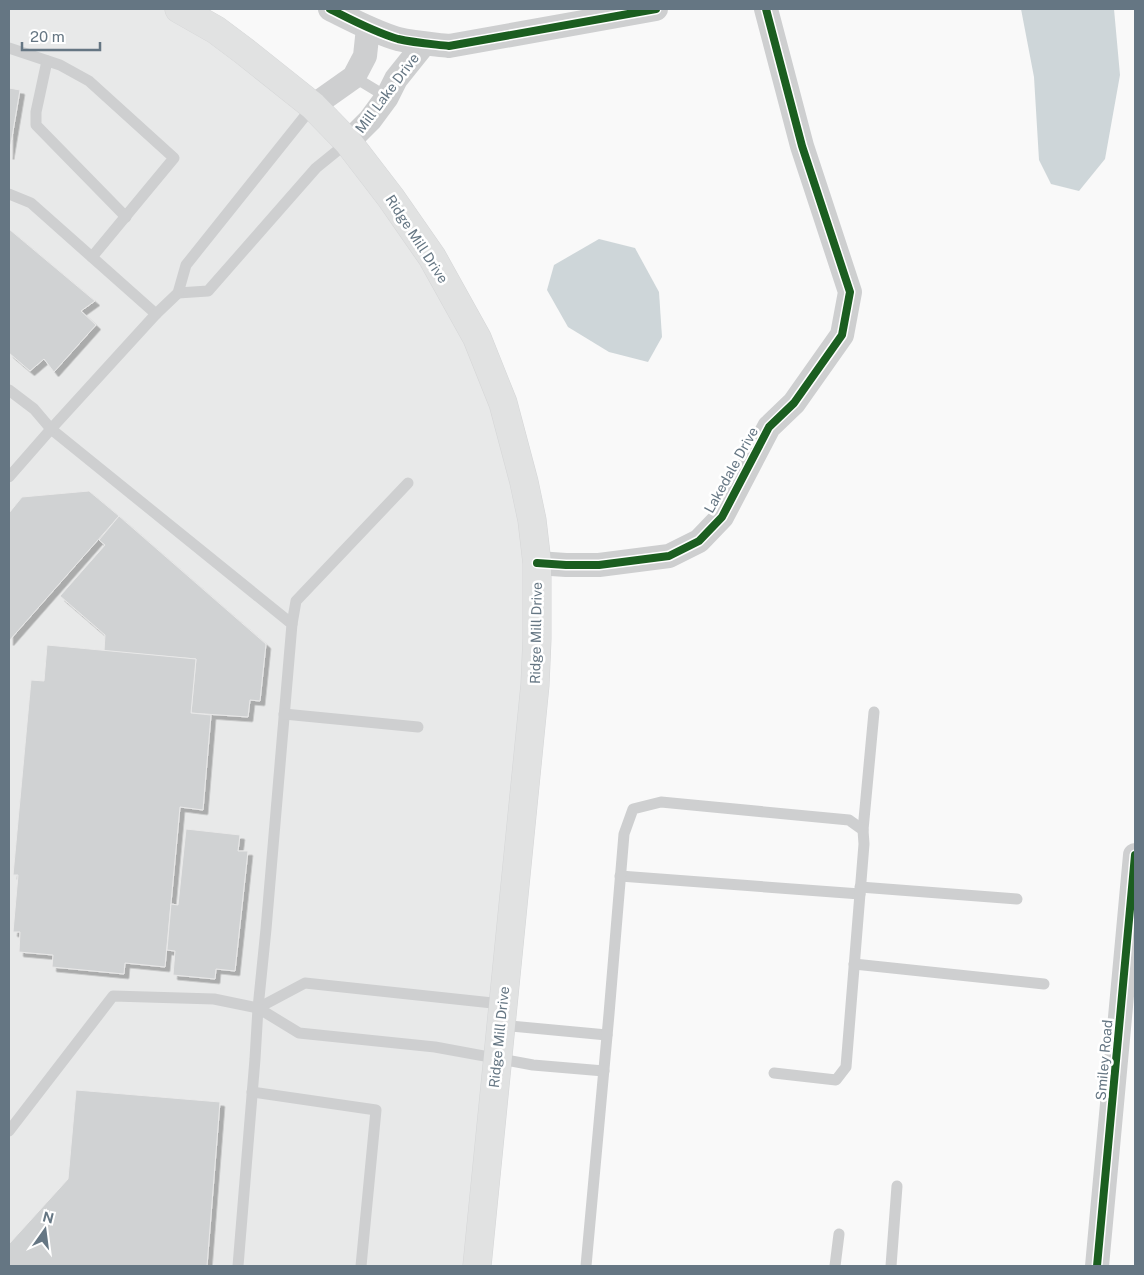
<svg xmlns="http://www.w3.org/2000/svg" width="1144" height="1275" font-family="'Public Sans',sans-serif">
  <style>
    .built { fill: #e8e9e9 }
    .water { fill: #ced6d9 }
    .building { fill: #d0d2d3; stroke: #e8e8e8; filter: url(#shadow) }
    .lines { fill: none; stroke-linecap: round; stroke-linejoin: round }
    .secondary-casing { stroke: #d5d6d7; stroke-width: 29 }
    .service { stroke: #cecfd0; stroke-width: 11 }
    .minor { stroke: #cecfd0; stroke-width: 24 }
    .secondary { stroke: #e1e2e2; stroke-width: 28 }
    .cycleway-casing { stroke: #fff; stroke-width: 11 }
    .cycleway { stroke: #1b5e20; stroke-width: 8 }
    .labels { text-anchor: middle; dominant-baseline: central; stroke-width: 5; stroke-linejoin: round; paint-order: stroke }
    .street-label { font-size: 14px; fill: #657683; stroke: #fff }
  </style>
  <defs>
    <filter id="shadow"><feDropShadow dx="4.5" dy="4.5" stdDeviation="0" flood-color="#0004"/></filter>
  </defs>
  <rect width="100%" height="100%" fill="#f9f9f9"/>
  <!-- built -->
  <path class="built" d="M9 9H188L305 102 458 295 528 523 534 690 477 1266H9Z"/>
  <!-- water -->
  <g class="water">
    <path d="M1021 9H1114L1120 75 1105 159 1079 191 1051 184 1039 160 1034 77Z"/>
    <path d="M599 239 635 248 659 292 662 337 648 362 609 352 568 327 547 290 554 265Z"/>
  </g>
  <!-- building -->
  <g class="building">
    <path d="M9 88 20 90 9 155Z"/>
    <path d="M9 229 95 301 81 311 96 325 54 372 44 359 30 371 9 353Z"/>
    <path d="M89 491 119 516 9 641V513L22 497Z"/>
    <path d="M119 516 266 644 260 701 250 700 248 717 191 713 196 659 104 651 105 635 60 596 105 545 99 540Z"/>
    <path d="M47 645 196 659 191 713 211 715 203 810 180 807 165 967 125 963 124 974 52 967 53 955 19 952 20 932H13L18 875H13L31 680 44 681Z"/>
    <path d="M186 829 240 835 238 851H248L235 971 216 969 215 979 173 975 175 951 167 950 171 904 178 905Z"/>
    <path d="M76 1090 220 1102 207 1266H9V1244L68 1179Z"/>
  </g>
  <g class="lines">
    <!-- secondary casing -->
    <g class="secondary-casing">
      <path id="secondary" d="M179 9 216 30 244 51 313 106 348 142 391 198 432 257 477 338 503 403 524 482 532 520 537 563V639L535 685 477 1266"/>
    </g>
    <!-- service -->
    <g class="service">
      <path d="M9 48 60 65 89 81 174 158 92 257"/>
      <path d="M47 61 36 112V125L126 217"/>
      <path d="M354 77 387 97"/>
      <path d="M9 194 31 203 156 314"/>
      <path d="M178 293 208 291 316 168 348 142"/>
      <path d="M9 390 34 409 51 429 292 624 266 929 258 1008 255 1059 238 1266"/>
      <path d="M9 477 51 429 156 314 178 293 186 265 313 106"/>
      <path d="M292 624 296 601 408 483"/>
      <path d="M284 714 418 727"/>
      <path d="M863 830 874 712"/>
      <path d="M620 876 860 894"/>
      <path d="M860 887 1017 899"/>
      <path d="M854 964 1044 984"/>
      <path d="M258 1008 305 983 502 1004"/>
      <path d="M500 1025 607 1035"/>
      <path d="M252 1092 376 1110 361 1266"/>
      <path d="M9 1131 113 996 214 999 258 1008 299 1033 435 1047 533 1065 604 1071"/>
      <path d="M586 1266 609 1014 624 834 633 809 661 802 849 820 863 830 864 844 846 1067 836 1080 774 1073"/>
      <path d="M835 1266 839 1234"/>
      <path d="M891 1266 897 1186"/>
    </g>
    <!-- minor -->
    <g class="minor">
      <path d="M330 9C352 20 374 32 398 39 415 43 432 44 449 46L656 9"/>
      <path d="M313 106 354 77 365 56 368 28"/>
      <path d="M348 142 370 120 387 97 396 79 424 44"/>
      <path d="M537 563 566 565H599L669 556 699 541 722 517 769 427 794 403 842 335 850 292 802 146 766 9"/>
      <path d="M1097 1266 1135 855"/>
    </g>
    <!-- secondary -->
    <use href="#secondary" class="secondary"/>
    <!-- cycleway casing -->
    <g class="cycleway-casing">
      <g id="cycleway">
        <path d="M330 9C352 20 374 32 398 39 415 43 432 44 449 46L656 9"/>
        <path d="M537 563 566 565H599L669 556 699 541 722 517 769 427 794 403 842 335 850 292 802 146 766 9"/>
        <path d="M1097 1266 1135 855"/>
      </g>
    </g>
    <!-- cycleway -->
    <use href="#cycleway" class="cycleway"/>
  </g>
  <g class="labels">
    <!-- street labels -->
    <g class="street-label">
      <text transform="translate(387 93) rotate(-53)">Mill Lake Drive</text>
      <text transform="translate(417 239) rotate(57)">Ridge Mill Drive</text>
      <text transform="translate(731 470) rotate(-61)">Lakedale Drive</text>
      <text transform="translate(536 633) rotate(-89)">Ridge Mill Drive</text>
      <text transform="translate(499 1037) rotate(-84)">Ridge Mill Drive</text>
      <text transform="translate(1104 1060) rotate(-85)">Smiley Road</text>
    </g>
  </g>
  <!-- border -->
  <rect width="1144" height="1275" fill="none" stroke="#657683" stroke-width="20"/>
  <!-- north arrow -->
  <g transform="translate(45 1230) rotate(14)" stroke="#ffffff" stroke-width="4" paint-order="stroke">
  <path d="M0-4L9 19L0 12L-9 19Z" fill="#657683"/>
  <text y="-8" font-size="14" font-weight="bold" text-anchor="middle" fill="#657683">N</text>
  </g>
  <!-- scale -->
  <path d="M22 42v8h78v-8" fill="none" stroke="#657683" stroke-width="2.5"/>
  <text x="30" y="42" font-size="15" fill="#657683" stroke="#ffffff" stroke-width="4" paint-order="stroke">20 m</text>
</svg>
